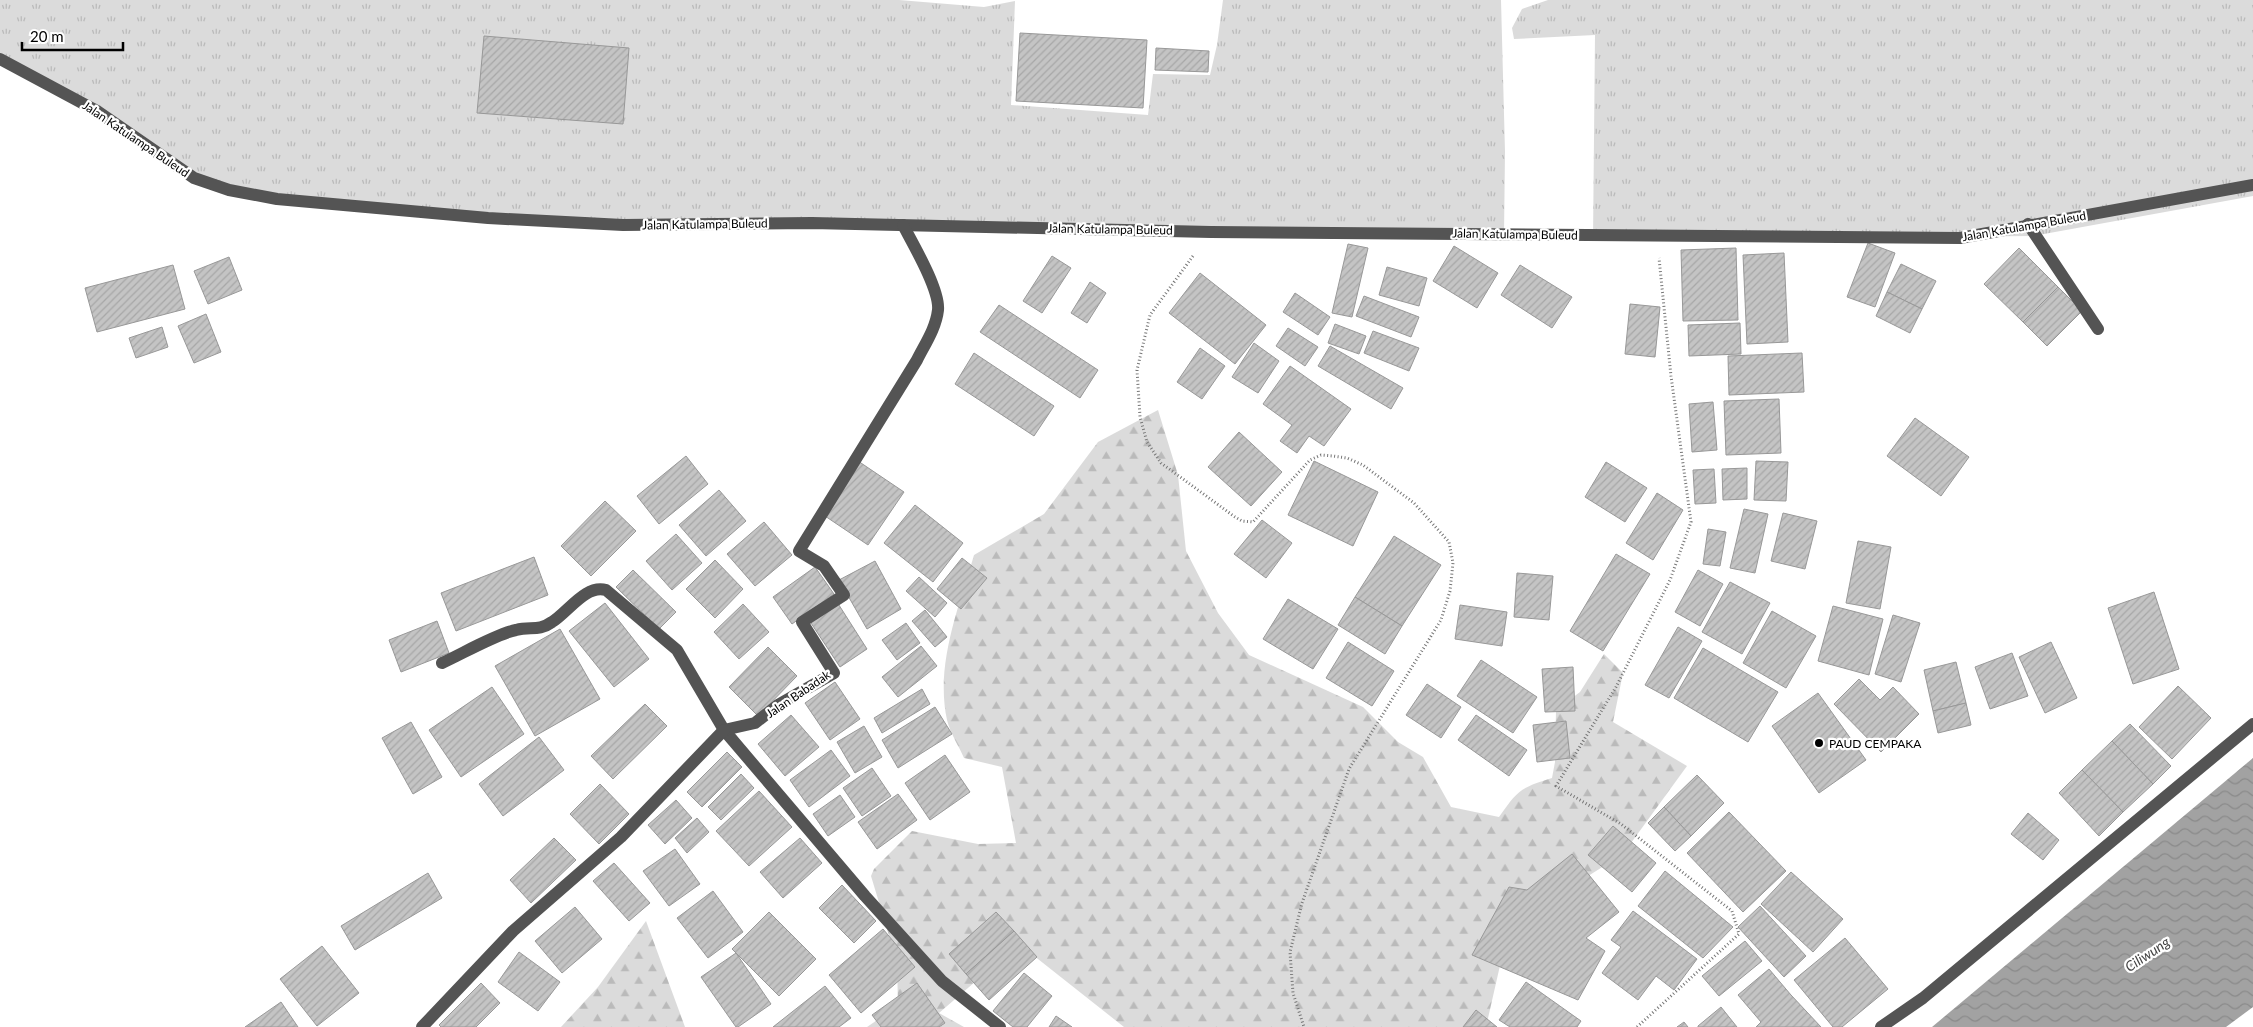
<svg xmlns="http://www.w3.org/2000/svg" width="2253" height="1027" font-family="Lato,sans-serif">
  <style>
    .grass { fill: url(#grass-tufts) }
    .forest { fill: url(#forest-firs) }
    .water { fill: url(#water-waves) }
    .building { fill: url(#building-hatch); stroke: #989898 }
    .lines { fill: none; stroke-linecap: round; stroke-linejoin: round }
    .path { stroke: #767676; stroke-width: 3; stroke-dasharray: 1 2.5; stroke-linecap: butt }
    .minor { stroke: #545454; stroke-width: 12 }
    .poi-dot { fill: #000; stroke: #fff; stroke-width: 2 }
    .labels { text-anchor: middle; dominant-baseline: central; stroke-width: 4.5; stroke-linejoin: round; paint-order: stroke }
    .street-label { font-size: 12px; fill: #000; stroke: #fff }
    .poi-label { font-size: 12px; fill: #000; stroke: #fff; text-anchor: start }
    .water-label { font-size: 14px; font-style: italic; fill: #434343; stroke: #fff }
  </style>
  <defs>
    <pattern id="grass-tufts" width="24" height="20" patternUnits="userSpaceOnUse" patternTransform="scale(1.25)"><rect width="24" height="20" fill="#dbdbdb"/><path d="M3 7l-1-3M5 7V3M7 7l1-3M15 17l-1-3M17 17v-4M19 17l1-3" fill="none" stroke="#bababa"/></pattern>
    <pattern id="forest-firs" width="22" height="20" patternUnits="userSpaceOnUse" patternTransform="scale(1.25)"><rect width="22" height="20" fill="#dbdbdb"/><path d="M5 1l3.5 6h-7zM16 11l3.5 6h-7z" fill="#bababa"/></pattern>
    <pattern id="water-waves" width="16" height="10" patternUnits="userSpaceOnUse" patternTransform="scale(1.25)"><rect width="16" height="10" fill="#a2a2a2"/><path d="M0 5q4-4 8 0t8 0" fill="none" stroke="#8a8a8a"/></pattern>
    <pattern id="building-hatch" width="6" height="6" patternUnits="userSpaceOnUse" patternTransform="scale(1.25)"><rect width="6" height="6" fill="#c4c4c4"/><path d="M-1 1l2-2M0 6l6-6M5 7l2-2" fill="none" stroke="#a7a7a7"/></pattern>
  </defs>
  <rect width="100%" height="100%" fill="#fff"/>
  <!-- grass -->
  <g class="grass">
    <path d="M0 0H899L984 7 1015 1 1011 105 1148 115 1153 74 1210 75 1217 45 1223 0H1501L1505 152 1504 234 623 225 277 199 194 178 0 59Z"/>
    <path d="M1548 0H2253V196L2033 236 1593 240 1595 35 1514 39 1512 28 1522 9Z"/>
  </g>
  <!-- forest -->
  <g class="forest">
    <path d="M1158 410 1178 475 1186 551 1218 613 1249 655 1363 707 1398 742 1423 757 1451 807 1499 817C1518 790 1520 788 1552 778L1555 762 1556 710 1580 692 1604 654 1623 673 1613 722 1687 766 1623 854 1509 926 1486 1027H1124L1019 944 939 1013 964 1027H867L898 1006 897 962 871 876 874 869 912 831 978 844 1016 843 1002 767 964 758C959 746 950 733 947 720 935 665 959 607 974 555L1044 514 1098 442Z"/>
    <path d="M646 921 685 1027H561L598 987Z"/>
  </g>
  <!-- water -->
  <path class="water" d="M2253 758V1007L2226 1027H1932Z"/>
  <!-- building -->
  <g class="building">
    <path d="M1020 33 1147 40 1143 108 1016 101Z"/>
    <path d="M484 36 629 48 623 124 477 113Z"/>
    <path d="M1156 48 1209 51 1208 72 1155 70Z"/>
    <path d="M1868 243 1895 253 1875 307 1847 297Z"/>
    <path d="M1348 244 1368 248 1352 317 1332 313Z"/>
    <path d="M1454 246 1498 273 1477 308 1433 281Z"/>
    <path d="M1736 248 1738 320 1683 321 1681 250Z"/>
    <path d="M2019 248 2058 287 2023 322 1984 284Z"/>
    <path d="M1784 253 1788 342 1747 344 1743 255Z"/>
    <path d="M1052 256 1071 268 1042 313 1023 301Z"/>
    <path d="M229 257 242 290 208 304 194 271Z"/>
    <path d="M1901 264 1936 281 1922 309 1887 292Z"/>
    <path d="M173 265 185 309 97 332 85 288Z"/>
    <path d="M1520 265 1572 297 1552 328 1501 295Z"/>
    <path d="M1387 267 1427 278 1419 306 1379 295Z"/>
    <path d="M1200 273 1266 325 1235 364 1169 313Z"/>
    <path d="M1090 282 1106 293 1087 323 1071 313Z"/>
    <path d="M2058 287 2082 311 2047 346 2023 322Z"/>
    <path d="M1887 292 1922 309 1910 333 1876 316Z"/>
    <path d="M1295 293 1330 317 1318 335 1283 312Z"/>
    <path d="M1364 296 1419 317 1411 337 1356 316Z"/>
    <path d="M1630 304 1660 307 1655 357 1625 354Z"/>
    <path d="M999 305 1098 370 1080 398 980 332Z"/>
    <path d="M206 314 221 352 194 363 178 326Z"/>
    <path d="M1740 323 1741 354 1689 356 1688 325Z"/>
    <path d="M1335 324 1366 336 1359 354 1328 343Z"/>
    <path d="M162 327 168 347 136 358 129 338Z"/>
    <path d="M1288 328 1318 347 1305 366 1276 346Z"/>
    <path d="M1373 331 1419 348 1409 371 1364 353Z"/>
    <path d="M1254 343 1279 361 1258 393 1232 377Z"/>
    <path d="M1330 346 1403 388 1391 409 1318 366Z"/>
    <path d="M1200 348 1225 366 1202 399 1177 382Z"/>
    <path d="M974 353 1054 406 1034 436 955 384Z"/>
    <path d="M1802 353 1804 392 1729 395 1728 356Z"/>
    <path d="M1290 366 1351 409 1324 446 1309 436 1297 453 1280 441 1292 425 1263 404Z"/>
    <path d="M1779 399 1781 453 1726 455 1724 401Z"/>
    <path d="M1713 402 1717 450 1692 452 1689 404Z"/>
    <path d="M1915 418 1969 457 1941 496 1887 456Z"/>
    <path d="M1239 432 1282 472 1251 506 1208 467Z"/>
    <path d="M686 456 708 484 659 524 637 496Z"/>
    <path d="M858 461 904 492 868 545 822 514Z"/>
    <path d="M1314 461 1378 492 1353 546 1288 515Z"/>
    <path d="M1756 461 1788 462 1786 501 1754 500Z"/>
    <path d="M1606 462 1647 488 1625 522 1585 497Z"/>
    <path d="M1747 468V499L1723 500 1722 469Z"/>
    <path d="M1714 469 1716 503 1695 504 1693 470Z"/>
    <path d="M719 490 746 521 706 556 679 525Z"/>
    <path d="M1657 493 1683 510 1653 560 1626 543Z"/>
    <path d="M605 501 636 531 591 576 561 546Z"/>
    <path d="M915 505 963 543 933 582 884 543Z"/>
    <path d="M1744 509 1768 514 1755 573 1730 568Z"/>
    <path d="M1783 513 1817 521 1805 569 1771 561Z"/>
    <path d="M1262 520 1292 543 1266 578 1234 554Z"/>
    <path d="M764 522 792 555 755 586 727 554Z"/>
    <path d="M1708 529 1726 532 1720 566 1703 564Z"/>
    <path d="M676 534 702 563 672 590 646 561Z"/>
    <path d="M1394 536 1441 565 1402 626 1355 597Z"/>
    <path d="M1858 541 1891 547 1880 609 1846 603Z"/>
    <path d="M1616 554 1650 574 1603 651 1570 631Z"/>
    <path d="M534 557 548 595 456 631 441 593Z"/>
    <path d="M962 558 987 578 961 609 937 589Z"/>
    <path d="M715 560 743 589 715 618 686 589Z"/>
    <path d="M875 561 901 609 867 629 839 580Z"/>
    <path d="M815 567 834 594 792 624 773 597Z"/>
    <path d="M633 570 676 612 659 629 616 587Z"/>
    <path d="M1698 570 1723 584 1700 626 1675 612Z"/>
    <path d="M1517 573 1553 576 1549 620 1514 617Z"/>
    <path d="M919 577 947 603 935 617 906 591Z"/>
    <path d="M1730 582 1770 603 1742 654 1702 632Z"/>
    <path d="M2154 592 2179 669 2133 684 2108 608Z"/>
    <path d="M1355 597 1402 626 1385 654 1338 625Z"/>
    <path d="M1288 599 1338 629 1313 669 1263 639Z"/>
    <path d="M837 602 867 649 840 667 809 620Z"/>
    <path d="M605 603 649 659 614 687 569 631Z"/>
    <path d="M743 604 769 632 739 659 714 632Z"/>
    <path d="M1460 605 1507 612 1502 646 1455 639Z"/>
    <path d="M1833 606 1883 619 1869 675 1818 661Z"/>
    <path d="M925 610 947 637 935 647 912 621Z"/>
    <path d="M1772 611 1816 636 1786 688 1743 663Z"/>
    <path d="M1893 615 1920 623 1901 682 1875 674Z"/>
    <path d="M437 621 449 653 401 672 389 640Z"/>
    <path d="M906 623 920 643 897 660 882 640Z"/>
    <path d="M1678 627 1702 641 1669 698 1645 685Z"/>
    <path d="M560 629 600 699 535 736 495 666Z"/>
    <path d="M1348 642 1394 671 1372 706 1326 678Z"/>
    <path d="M2051 642 2077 698 2045 713 2019 657Z"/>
    <path d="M921 646 937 666 898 697 882 677Z"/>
    <path d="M768 647 797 676 758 716 729 687Z"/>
    <path d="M1703 648 1778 692 1748 742 1674 698Z"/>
    <path d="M2012 653 2028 696 1990 709 1975 667Z"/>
    <path d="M1481 660 1537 697 1513 733 1457 696Z"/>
    <path d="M1956 662 1966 703 1933 711 1924 670Z"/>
    <path d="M1573 667 1575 711 1545 712 1542 669Z"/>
    <path d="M1859 679 1880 700 1893 687 1919 714 1881 752 1834 704Z"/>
    <path d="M835 682 860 719 830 740 805 703Z"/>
    <path d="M1427 684 1461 707 1441 738 1406 715Z"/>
    <path d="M2178 686 2211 718 2172 759 2139 727Z"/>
    <path d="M492 687 524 734 461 777 429 730Z"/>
    <path d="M922 689 930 704 882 733 874 718Z"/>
    <path d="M1818 693 1866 760 1819 793 1772 726Z"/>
    <path d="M1966 703 1971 725 1938 733 1933 711Z"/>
    <path d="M645 704 667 726 613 779 591 756Z"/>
    <path d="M935 707 952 734 898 768 882 740Z"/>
    <path d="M791 715 819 747 785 776 758 744Z"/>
    <path d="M1476 715 1527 750 1509 776 1458 740Z"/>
    <path d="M1566 721 1570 758 1537 762 1533 725Z"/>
    <path d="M411 722 442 777 413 794 382 738Z"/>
    <path d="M2130 724 2171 766 2153 784 2112 741Z"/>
    <path d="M864 726 882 757 855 773 837 742Z"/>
    <path d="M539 737 564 770 503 816 479 784Z"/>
    <path d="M2112 741 2153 784 2123 812 2082 770Z"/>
    <path d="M831 750 850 776 809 807 790 780Z"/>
    <path d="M727 752 742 767 702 807 687 792Z"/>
    <path d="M945 755 970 792 930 820 905 783Z"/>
    <path d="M872 768 891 796 862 816 843 788Z"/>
    <path d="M2082 770 2123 812 2099 836 2059 793Z"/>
    <path d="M741 774 754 788 721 820 708 807Z"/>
    <path d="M1697 775 1724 803 1691 836 1664 807Z"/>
    <path d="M600 784 629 814 599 844 570 814Z"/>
    <path d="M759 791 792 827 749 866 716 831Z"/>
    <path d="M898 794 917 820 877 849 858 822Z"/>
    <path d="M840 795 855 817 828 836 813 814Z"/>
    <path d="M676 800 692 818 665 844 648 825Z"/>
    <path d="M1664 807 1691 836 1675 851 1648 823Z"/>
    <path d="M1729 812 1786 871 1743 912 1687 853Z"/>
    <path d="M2028 813 2059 840 2043 860 2011 834Z"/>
    <path d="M697 818 709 832 687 853 675 838Z"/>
    <path d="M1613 826 1656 863 1632 892 1588 855Z"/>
    <path d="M554 838 576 860 531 903 510 880Z"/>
    <path d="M800 838 822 863 783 898 760 872Z"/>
    <path d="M675 849 700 884 669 906 643 871Z"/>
    <path d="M1572 854 1619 912 1586 938 1605 951 1578 1000 1472 955 1509 887 1527 890Z"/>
    <path d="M614 863 650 903 629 921 593 881Z"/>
    <path d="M1665 871 1733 927 1703 958 1638 906Z"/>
    <path d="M1791 872 1843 919 1813 952 1761 904Z"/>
    <path d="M428 873 442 898 355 950 341 926Z"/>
    <path d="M842 885 876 921 854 943 819 908Z"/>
    <path d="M713 891 743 932 708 958 677 918Z"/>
    <path d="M1760 906 1806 956 1784 977 1738 927Z"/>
    <path d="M575 907 602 939 562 973 535 941Z"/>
    <path d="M1633 911 1697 959 1674 990 1656 976 1638 1000 1602 973 1621 947 1611 940Z"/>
    <path d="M769 912 816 959 779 996 732 949Z"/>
    <path d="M996 912 1014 931 966 974 949 954Z"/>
    <path d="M883 929 915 967 861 1013 829 975Z"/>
    <path d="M1014 931 1037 957 989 1000 966 974Z"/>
    <path d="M1845 938 1888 989 1842 1027H1833L1794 980Z"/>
    <path d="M1745 941 1762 961 1719 996 1702 976Z"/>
    <path d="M322 946 359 993 317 1026 280 979Z"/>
    <path d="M519 952 560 982 538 1011 498 982Z"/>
    <path d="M736 953 771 1004 738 1027H736L701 977Z"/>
    <path d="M1769 969 1791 995 1821 1027H1756L1761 1022 1738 995Z"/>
    <path d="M1024 973 1052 996 1027 1027H1013L993 1011Z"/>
    <path d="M1526 982 1581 1021 1577 1027H1510L1499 1020Z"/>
    <path d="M481 983 500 1003 476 1027H441L439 1025Z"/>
    <path d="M917 983 945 1023 939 1027H881L872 1015Z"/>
    <path d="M825 986 851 1018 839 1027H773Z"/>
    <path d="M281 1002 298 1027H245Z"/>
    <path d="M1721 1007 1737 1027H1698V1026Z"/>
    <path d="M1476 1010 1497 1027H1463Z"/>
    <path d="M1056 1016 1072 1027H1049Z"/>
    <path d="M1684 1022 1688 1027H1677Z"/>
  </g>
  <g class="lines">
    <!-- path -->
    <g class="path">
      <path d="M1193 256 1150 315 1137 370 1140 417 1147 442 1161 463 1235 517 1242 521 1253 522 1310 460 1321 455 1333 456 1347 458 1363 465 1414 503 1449 542 1453 563 1450 591 1441 620 1349 769 1302 903 1290 952 1293 993 1304 1027"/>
      <path d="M1637 1027 1739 934 1732 911 1621 824 1556 786 1616 687 1670 580 1691 522 1671 376 1659 258"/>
    </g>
    <!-- minor -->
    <g class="minor">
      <path d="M0 59 97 111 194 178 229 190 277 199 488 218 623 225 812 223 1211 232 1960 238 2253 185"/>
      <path d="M2028 224 2098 329"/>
      <path d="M442 663C462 654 496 634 516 630 531 626 538 632 552 622 568 612 586 584 606 590L677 650 724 730 865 896 942 981 1000 1027"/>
      <path d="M724 730 755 723 778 705 834 673 802 622 844 595 824 566 799 551 917 360C925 344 936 328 938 310 940 290 913 244 903 225"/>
      <path d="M422 1027 513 931 621 837 724 730"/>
      <path d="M1881 1027 1923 998 2253 724"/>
    </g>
  </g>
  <!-- markers -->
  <circle class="poi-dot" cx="1819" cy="743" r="5"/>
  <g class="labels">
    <!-- street labels -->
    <g class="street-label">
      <text transform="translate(136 139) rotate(34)">Jalan Katulampa Buleud</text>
      <text transform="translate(705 224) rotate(-1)">Jalan Katulampa Buleud</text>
      <text transform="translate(2024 226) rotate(-10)">Jalan Katulampa Buleud</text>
      <text transform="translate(1110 229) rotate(1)">Jalan Katulampa Buleud</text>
      <text transform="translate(1515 234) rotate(1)">Jalan Katulampa Buleud</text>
      <text transform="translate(798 694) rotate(-34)">Jalan Babadak</text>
    </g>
    <!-- poi labels -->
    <g class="poi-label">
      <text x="1829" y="743">PAUD CEMPAKA</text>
    </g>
    <!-- water labels -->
    <g class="water-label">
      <text transform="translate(2147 954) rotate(-34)">Ciliwung</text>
    </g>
  </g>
  <!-- scale -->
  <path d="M22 42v8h101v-8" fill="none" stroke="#000000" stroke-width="2.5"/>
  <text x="30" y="42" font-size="15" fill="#000000" stroke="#ffffff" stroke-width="4" paint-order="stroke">20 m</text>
</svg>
